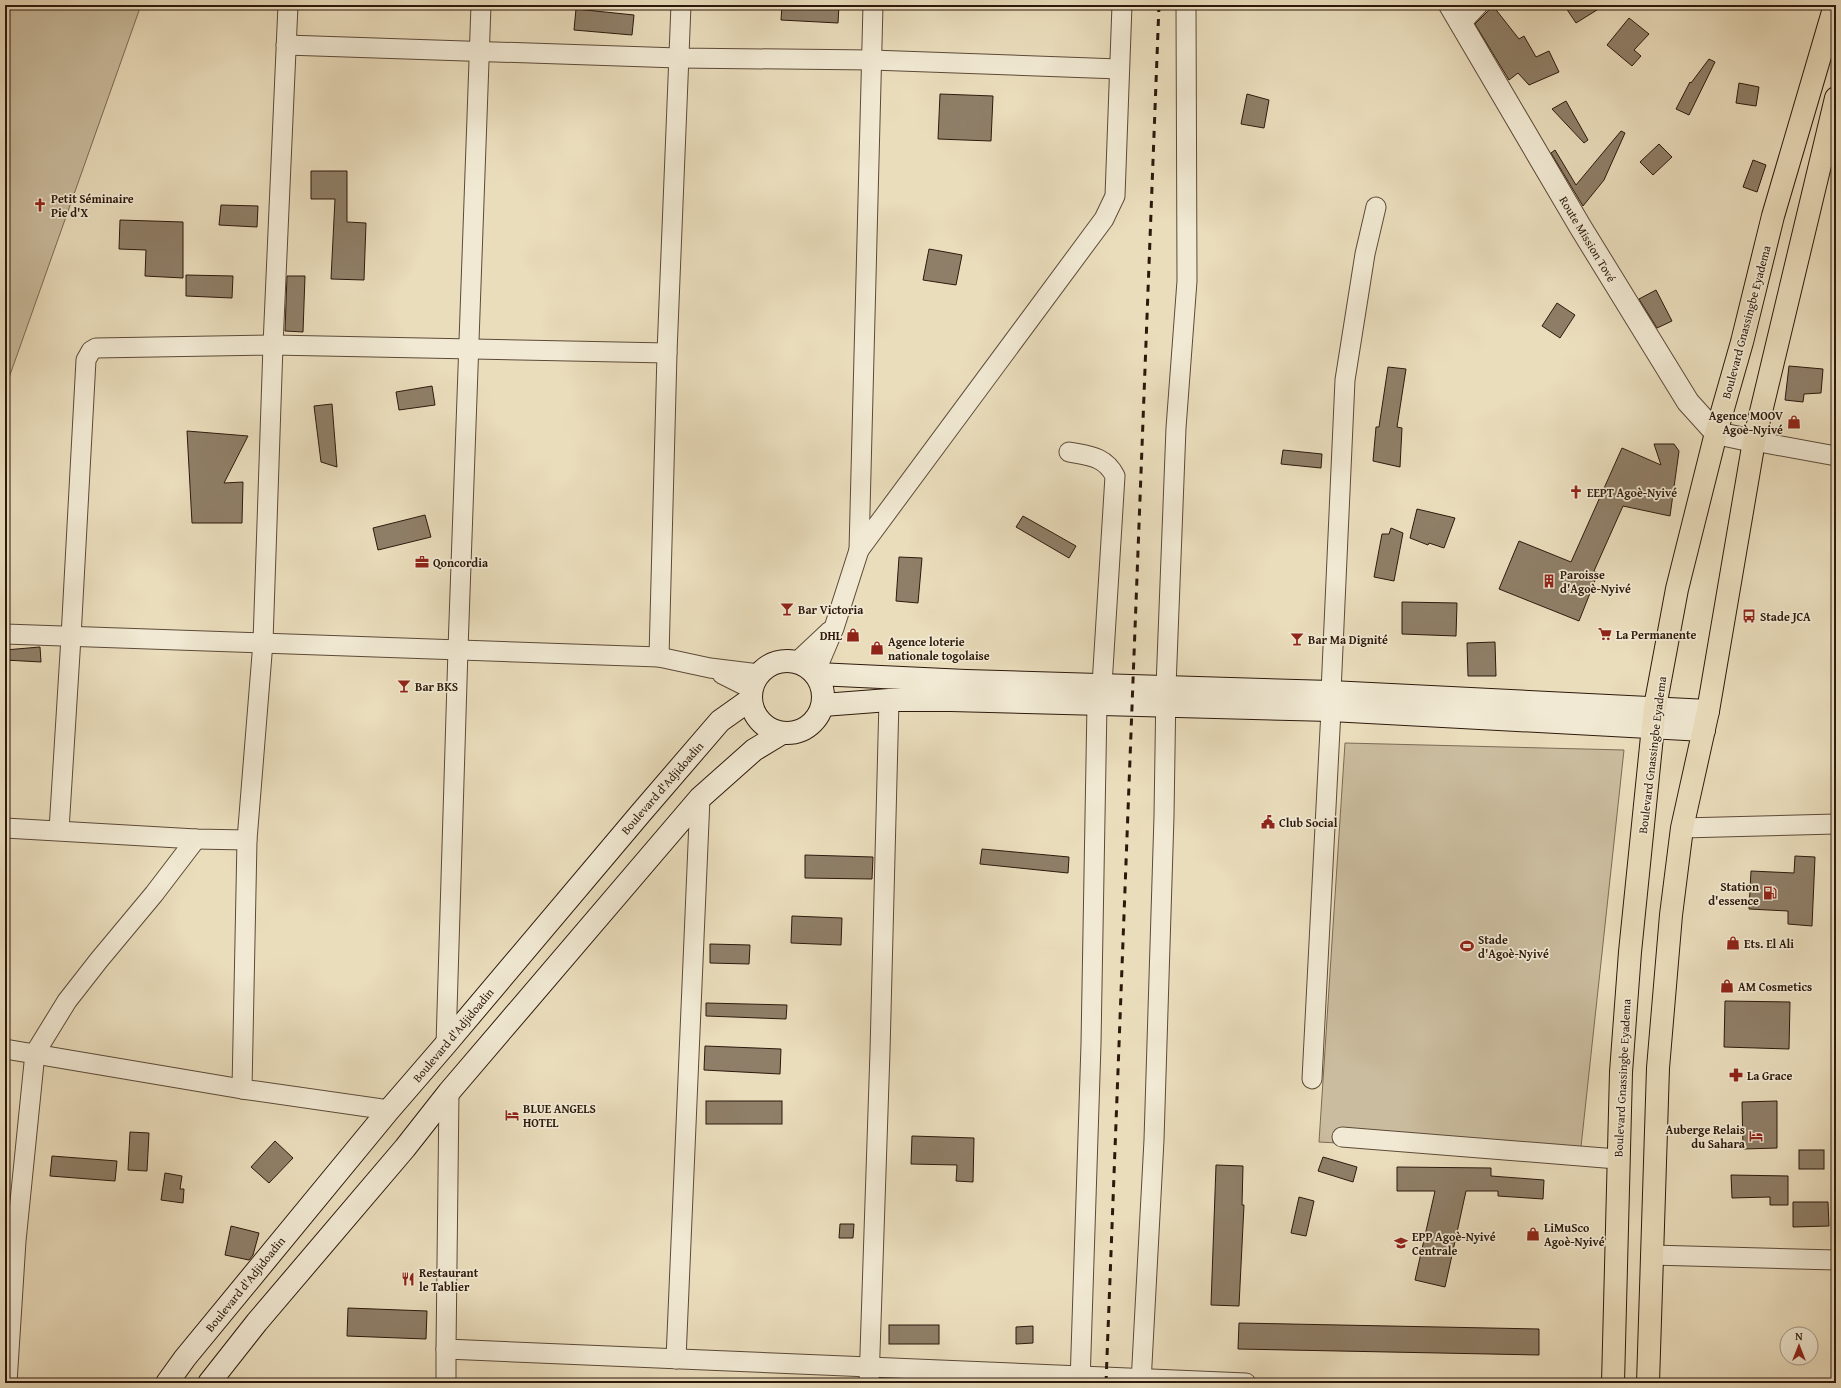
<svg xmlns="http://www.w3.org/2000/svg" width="1841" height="1388" font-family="'Gentium Book Plus',serif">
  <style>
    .green { fill: #cabc9e; stroke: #7c6a55 }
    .building { fill: #8f7f68; stroke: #2d190c }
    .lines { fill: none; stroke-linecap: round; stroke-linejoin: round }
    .minor-casing { stroke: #5c4a38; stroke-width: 21 }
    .tertiary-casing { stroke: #5c4a38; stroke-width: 24 }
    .secondary-casing { stroke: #2d190c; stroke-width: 24 }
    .trunk-casing { stroke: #2d190c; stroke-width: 24 }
    .minor { stroke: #f1e9d3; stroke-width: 19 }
    .tertiary { stroke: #f1e9d3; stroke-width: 22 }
    .secondary { stroke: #f1e9d3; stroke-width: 22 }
    .trunk { stroke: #eaddbc; stroke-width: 22 }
    .rail { stroke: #2d190c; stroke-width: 3; stroke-dasharray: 7 7; stroke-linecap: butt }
    .labels { text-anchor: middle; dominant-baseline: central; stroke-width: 3.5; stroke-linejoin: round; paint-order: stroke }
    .poi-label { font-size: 12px; font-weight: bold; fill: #2d190c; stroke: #f1e9d3; text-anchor: start }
    .street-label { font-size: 12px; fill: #2d190c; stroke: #f1e9d3 }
  </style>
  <rect width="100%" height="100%" fill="#eaddbc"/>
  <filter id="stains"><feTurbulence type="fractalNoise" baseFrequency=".005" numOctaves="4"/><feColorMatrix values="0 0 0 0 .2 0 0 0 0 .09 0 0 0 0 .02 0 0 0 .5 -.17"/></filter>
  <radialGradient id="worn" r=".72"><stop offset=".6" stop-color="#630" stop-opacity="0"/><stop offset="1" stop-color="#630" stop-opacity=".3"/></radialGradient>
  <!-- green -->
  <g class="green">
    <path d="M5 5H141L5 389Z"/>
    <path d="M1345 743 1624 750 1580 1156 1319 1142Z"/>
  </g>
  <!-- building -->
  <g class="building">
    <path d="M782 5H839L838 23 781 20Z"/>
    <path d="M1564 5H1605L1576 23Z"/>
    <path d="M1493 6 1519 39 1524 36 1536 57 1549 51 1559 72 1529 85 1518 73 1509 80 1475 24Z"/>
    <path d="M576 9 634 15 632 35 574 30Z"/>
    <path d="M1629 18 1649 34 1634 50 1641 56 1632 66 1607 45Z"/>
    <path d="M1709 59 1715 62 1689 115 1676 109 1690 82 1691 83Z"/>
    <path d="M1739 83 1759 87 1756 106 1736 103Z"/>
    <path d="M940 94 993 96 991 141 938 139Z"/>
    <path d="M1247 94 1269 100 1264 128 1241 124Z"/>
    <path d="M1566 101 1588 140 1584 143 1552 109Z"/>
    <path d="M1621 131 1625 133 1604 180 1583 206 1551 153 1555 150 1576 185Z"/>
    <path d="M1659 144 1672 157 1653 175 1640 162Z"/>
    <path d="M1753 160 1766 165 1757 192 1743 187Z"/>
    <path d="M311 171H347V222L366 223 364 280 331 279 335 199H311Z"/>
    <path d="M221 205 258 206 257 227 219 225Z"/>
    <path d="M120 220 183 222V278L145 276 146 250 119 249Z"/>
    <path d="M929 249 962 255 956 285 923 280Z"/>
    <path d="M186 275 233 276 232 298 186 296Z"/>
    <path d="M287 276H305L303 332 285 331Z"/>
    <path d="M1656 290 1672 321 1657 328 1639 299Z"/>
    <path d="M1557 303 1575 315 1560 338 1542 326Z"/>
    <path d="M1789 366 1823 369 1821 393 1804 394 1803 402 1785 400Z"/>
    <path d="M1388 367 1406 369 1397 427 1402 428 1400 467 1373 461 1376 427H1379Z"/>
    <path d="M432 386 435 405 399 410 396 392Z"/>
    <path d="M332 404 337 467 321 462 314 406Z"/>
    <path d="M187 431 248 436 224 483 243 482 242 523H192Z"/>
    <path d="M1654 444H1674L1679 451 1670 516 1623 506 1594 571 1598 573 1579 621 1499 589 1519 541 1571 562 1622 448 1661 465Z"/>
    <path d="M1283 450 1322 454 1321 468 1281 464Z"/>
    <path d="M1417 509 1455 518 1444 548 1429 543 1428 545 1410 538Z"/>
    <path d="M425 515 431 537 378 550 373 528Z"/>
    <path d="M1023 516 1076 546 1069 558 1016 527Z"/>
    <path d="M1391 528 1403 533 1394 581 1374 577 1382 534H1389Z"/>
    <path d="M899 557 922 558 918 603 896 601Z"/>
    <path d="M1402 602 1457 603 1456 636 1402 634Z"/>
    <path d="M1495 642 1496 676H1468L1467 643Z"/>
    <path d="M40 647 41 662 5 660V650Z"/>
    <path d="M982 849 1069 857 1068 873 980 864Z"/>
    <path d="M805 855 873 857 872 879 805 878Z"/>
    <path d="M1795 856 1815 857 1812 926 1788 924V911L1749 909 1751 871 1794 873Z"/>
    <path d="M792 916 842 918 841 945 791 943Z"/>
    <path d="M710 944 750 945 749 964 710 963Z"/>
    <path d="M1725 1001 1790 1002 1789 1049 1724 1047Z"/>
    <path d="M706 1003 787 1005 786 1019 706 1016Z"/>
    <path d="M705 1046 781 1049 780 1074 704 1070Z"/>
    <rect x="706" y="1101" width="76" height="23"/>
    <path d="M1777 1101V1148L1743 1149 1742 1102Z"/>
    <path d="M130 1132 149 1133 147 1171 128 1170Z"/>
    <path d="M912 1136 974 1138 973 1182 956 1181 957 1165 911 1164Z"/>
    <path d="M275 1141 293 1158 269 1183 251 1167Z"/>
    <rect x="1799" y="1150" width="25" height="19"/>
    <path d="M52 1156 117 1161 115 1181 50 1176Z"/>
    <path d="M1323 1157 1357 1167 1353 1182 1318 1171Z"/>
    <path d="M1216 1165 1243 1166 1242 1205H1244L1239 1306 1211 1305Z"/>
    <path d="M1397 1167 1491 1168V1176L1544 1180 1543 1199 1498 1196V1191H1466L1445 1287 1415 1280 1435 1191H1397Z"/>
    <path d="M165 1173 182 1176 180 1189H184L183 1203 161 1200Z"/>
    <path d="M1731 1175 1788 1176V1205H1770V1197L1732 1198Z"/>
    <path d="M1299 1197 1314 1201 1306 1236 1291 1233Z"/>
    <path d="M1793 1202H1828L1829 1226 1793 1227Z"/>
    <path d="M840 1224H854L853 1238H839Z"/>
    <path d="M231 1226 259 1233 253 1255 249 1260 225 1255Z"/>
    <path d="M348 1308 427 1311 426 1339 347 1336Z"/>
    <path d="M1239 1323 1539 1329V1355L1238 1349Z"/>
    <rect x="889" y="1325" width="50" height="19"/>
    <path d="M1033 1326V1343L1016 1344V1327Z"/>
  </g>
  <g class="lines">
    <!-- minor casing -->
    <g class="minor-casing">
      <g id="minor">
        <path d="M1461 23 1478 5"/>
        <path d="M286 45 678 58 872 60 1119 69"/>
        <path d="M1754 441 1836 456"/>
        <path d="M1069 452C1089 456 1105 456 1115 476L1102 685"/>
        <path d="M859 550 873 5"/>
        <path d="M5 634 659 657 710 668 759 674"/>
        <path d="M659 657 667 353 681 5"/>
        <path d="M797 662 830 631"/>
        <path d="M815 673 834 628 859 550 1104 219 1115 196 1122 5"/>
        <path d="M722 674 752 689"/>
        <path d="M1331 692 1345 380 1365 254 1376 207"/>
        <path d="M5 828 196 839 247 840"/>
        <path d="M1682 828 1836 824"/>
        <path d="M59 830 71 637 86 360 91 351 96 348 273 345 667 353"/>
        <path d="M446 1044 458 649 481 5"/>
        <path d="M5 1049 242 1089 389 1110"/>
        <path d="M1312 1079 1331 710"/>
        <path d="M242 1089 247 840 263 642 273 345 288 5"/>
        <path d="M449 1092 446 1349 1246 1383"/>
        <path d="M1342 1137 1617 1159"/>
        <path d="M1651 1255 1836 1260"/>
        <path d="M676 1359 700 798"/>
        <path d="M7 1383 16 1241 35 1053 67 1001 99 960 154 894 196 839"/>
        <path d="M446 1383V1349"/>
        <path d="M869 1383 880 1051 889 700"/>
        <path d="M1080 1383 1091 1044 1097 704"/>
        <path d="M1141 1383 1154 1140 1164 816 1166 687 1176 428 1187 281 1186 5"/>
      </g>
    </g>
    <!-- tertiary casing -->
    <g class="tertiary-casing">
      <path id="tertiary" d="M1450 5 1581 228 1688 402 1716 433 1754 441"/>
    </g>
    <!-- secondary casing -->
    <g class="secondary-casing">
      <g id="secondary">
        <circle cx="787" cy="697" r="36"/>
        <path d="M817 674 966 681 1331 692 1708 711"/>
        <path d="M823 705 889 700H951L1331 710 1704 730"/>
        <path d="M167 1383 185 1358 389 1110 446 1044 640 814 720 721 751 699"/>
        <path d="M209 1383 257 1322 405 1148 449 1092 700 798 754 750 782 733"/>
      </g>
    </g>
    <!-- trunk casing -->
    <g class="trunk-casing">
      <g id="trunk">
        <path d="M1613 1383 1621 1072 1630 952 1655 707 1677 589 1716 433 1742 342 1773 216 1835 5"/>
        <path d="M1648 1383 1658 1068 1671 915 1682 828 1708 711 1754 441 1836 98"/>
      </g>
    </g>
    <!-- minor -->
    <use href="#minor" class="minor"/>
    <!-- tertiary -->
    <use href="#tertiary" class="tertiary"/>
    <!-- secondary -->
    <use href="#secondary" class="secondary"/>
    <!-- trunk -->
    <use href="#trunk" class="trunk"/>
    <!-- rail -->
    <path class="rail" d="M1106 1383 1159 5"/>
  </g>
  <!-- icons -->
  <defs>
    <g id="church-bare" transform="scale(1.08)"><path d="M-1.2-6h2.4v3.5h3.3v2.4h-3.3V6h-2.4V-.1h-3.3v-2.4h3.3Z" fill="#8f2418" stroke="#f1e9d3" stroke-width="2.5" paint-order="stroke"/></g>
    <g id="shop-bare" transform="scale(1.08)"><path d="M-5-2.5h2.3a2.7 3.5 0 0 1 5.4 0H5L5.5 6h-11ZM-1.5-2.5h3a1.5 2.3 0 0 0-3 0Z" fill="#8f2418" stroke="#f1e9d3" stroke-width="2.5" paint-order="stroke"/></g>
    <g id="office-bare" transform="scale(1.08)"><path d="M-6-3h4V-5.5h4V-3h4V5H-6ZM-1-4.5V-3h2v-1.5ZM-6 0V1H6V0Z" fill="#8f2418" stroke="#f1e9d3" stroke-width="2.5" paint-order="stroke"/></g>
    <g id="building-bare" transform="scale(1.08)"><path d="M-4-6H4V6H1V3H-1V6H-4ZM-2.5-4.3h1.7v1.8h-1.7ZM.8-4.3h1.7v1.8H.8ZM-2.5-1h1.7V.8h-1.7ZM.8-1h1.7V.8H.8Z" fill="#8f2418" stroke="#f1e9d3" stroke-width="2.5" paint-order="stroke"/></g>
    <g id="bar-bare" transform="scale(1.08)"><path d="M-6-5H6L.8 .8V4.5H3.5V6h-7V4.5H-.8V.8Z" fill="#8f2418" stroke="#f1e9d3" stroke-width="2.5" paint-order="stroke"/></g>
    <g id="bus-bare" transform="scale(1.08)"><path d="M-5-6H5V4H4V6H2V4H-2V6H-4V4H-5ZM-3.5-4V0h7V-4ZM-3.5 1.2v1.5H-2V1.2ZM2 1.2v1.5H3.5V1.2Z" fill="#8f2418" stroke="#f1e9d3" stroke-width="2.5" paint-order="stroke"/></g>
    <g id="supermarket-bare" transform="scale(1.08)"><path d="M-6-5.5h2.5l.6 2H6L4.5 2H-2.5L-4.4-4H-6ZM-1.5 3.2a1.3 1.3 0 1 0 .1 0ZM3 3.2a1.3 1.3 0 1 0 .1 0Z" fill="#8f2418" stroke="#f1e9d3" stroke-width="2.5" paint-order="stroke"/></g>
    <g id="civic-bare" transform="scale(1.08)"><path d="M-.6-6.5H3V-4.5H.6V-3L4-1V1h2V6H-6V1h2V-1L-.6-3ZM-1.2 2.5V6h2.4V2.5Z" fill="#8f2418" stroke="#f1e9d3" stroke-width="2.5" paint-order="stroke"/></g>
    <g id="fuel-bare" transform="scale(1.08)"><path d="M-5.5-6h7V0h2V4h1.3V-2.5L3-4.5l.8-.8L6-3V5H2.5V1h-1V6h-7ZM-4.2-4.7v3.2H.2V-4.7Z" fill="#8f2418" stroke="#f1e9d3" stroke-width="2.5" paint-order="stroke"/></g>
    <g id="stadium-bare" transform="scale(1.08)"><path d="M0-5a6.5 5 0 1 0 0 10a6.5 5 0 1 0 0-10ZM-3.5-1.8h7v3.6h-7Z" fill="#8f2418" stroke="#f1e9d3" stroke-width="2.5" paint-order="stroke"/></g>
    <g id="pharmacy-bare" transform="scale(1.08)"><path d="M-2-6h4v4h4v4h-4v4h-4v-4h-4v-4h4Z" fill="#8f2418" stroke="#f1e9d3" stroke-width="2.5" paint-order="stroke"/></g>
    <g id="hotel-bare" transform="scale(1.08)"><path d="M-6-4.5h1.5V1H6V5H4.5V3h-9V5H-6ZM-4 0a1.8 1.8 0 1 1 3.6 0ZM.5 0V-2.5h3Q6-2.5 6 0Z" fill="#8f2418" stroke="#f1e9d3" stroke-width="2.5" paint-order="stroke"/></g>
    <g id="school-bare" transform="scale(1.08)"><path d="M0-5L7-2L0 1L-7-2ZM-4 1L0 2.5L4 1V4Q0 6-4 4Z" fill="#8f2418" stroke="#f1e9d3" stroke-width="2.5" paint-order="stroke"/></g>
    <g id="restaurant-bare" transform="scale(1.08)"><path d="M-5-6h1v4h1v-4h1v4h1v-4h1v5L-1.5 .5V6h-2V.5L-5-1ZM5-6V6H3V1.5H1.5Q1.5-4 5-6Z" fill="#8f2418" stroke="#f1e9d3" stroke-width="2.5" paint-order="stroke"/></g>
  </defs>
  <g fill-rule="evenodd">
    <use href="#church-bare" x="40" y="205"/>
    <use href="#shop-bare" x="1794" y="422"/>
    <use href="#church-bare" x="1576" y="492"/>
    <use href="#office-bare" x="422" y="562"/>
    <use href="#building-bare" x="1549" y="581"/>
    <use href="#bar-bare" x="787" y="609"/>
    <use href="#bus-bare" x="1749" y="616"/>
    <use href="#supermarket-bare" x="1605" y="634"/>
    <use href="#shop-bare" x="853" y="635"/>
    <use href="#bar-bare" x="1297" y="639"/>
    <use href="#shop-bare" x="877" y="648"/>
    <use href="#bar-bare" x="404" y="686"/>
    <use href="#civic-bare" x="1268" y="822"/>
    <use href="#fuel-bare" x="1770" y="893"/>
    <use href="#shop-bare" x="1733" y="943"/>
    <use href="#stadium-bare" x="1467" y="946"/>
    <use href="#shop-bare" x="1727" y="986"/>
    <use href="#pharmacy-bare" x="1736" y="1075"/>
    <use href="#hotel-bare" x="512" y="1115"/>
    <use href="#hotel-bare" x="1756" y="1136"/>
    <use href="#shop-bare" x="1533" y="1234"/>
    <use href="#school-bare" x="1401" y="1243"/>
    <use href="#restaurant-bare" x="408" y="1279"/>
  </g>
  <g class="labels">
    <!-- poi labels -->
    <g class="poi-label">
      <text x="51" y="198">Petit Séminaire<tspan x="51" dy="14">Pie d'X</tspan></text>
      <text x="1783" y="415" text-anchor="end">Agence MOOV<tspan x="1783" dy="14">Agoè-Nyivé</tspan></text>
      <text x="1587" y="492">EEPT Agoè-Nyivé</text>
      <text x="433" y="562">Qoncordia</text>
      <text x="1560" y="574">Paroisse<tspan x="1560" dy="14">d'Agoè-Nyivé</tspan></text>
      <text x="798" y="609">Bar Victoria</text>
      <text x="1760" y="616">Stade JCA</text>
      <text x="1616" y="634">La Permanente</text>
      <text x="842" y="635" text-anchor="end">DHL</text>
      <text x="1308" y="639">Bar Ma Dignité</text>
      <text x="888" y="641">Agence loterie<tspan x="888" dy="14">nationale togolaise</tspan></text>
      <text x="415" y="686">Bar BKS</text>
      <text x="1279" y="822">Club Social</text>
      <text x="1759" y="886" text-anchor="end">Station<tspan x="1759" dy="14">d'essence</tspan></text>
      <text x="1478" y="939">Stade<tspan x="1478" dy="14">d'Agoè-Nyivé</tspan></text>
      <text x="1744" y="943">Ets. El Ali</text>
      <text x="1738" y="986">AM Cosmetics</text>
      <text x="1747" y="1075">La Grace</text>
      <text x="523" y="1108">BLUE ANGELS<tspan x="523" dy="14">HOTEL</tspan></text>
      <text x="1745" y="1129" text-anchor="end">Auberge Relais<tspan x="1745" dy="14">du Sahara</tspan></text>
      <text x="1544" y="1227">LiMuSco<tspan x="1544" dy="14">Agoè-Nyivé</tspan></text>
      <text x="1412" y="1236">EPP Agoè-Nyivé<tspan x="1412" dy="14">Centrale</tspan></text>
      <text x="419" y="1272">Restaurant<tspan x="419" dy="14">le Tablier</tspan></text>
    </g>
    <!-- street labels -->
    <g class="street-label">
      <text transform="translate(1588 239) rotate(59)">Route Mission Tové</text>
      <text transform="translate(1746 322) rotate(-75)">Boulevard Gnassingbe Eyadema</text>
      <text transform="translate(1652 755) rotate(-83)">Boulevard Gnassingbe Eyadema</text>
      <text transform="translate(662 788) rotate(-49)">Boulevard d'Adjidoadin</text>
      <text transform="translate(453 1035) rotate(-50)">Boulevard d'Adjidoadin</text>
      <text transform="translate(1622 1078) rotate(-87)">Boulevard Gnassingbe Eyadema</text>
      <text transform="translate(245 1284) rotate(-51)">Boulevard d'Adjidoadin</text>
    </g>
  </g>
  <!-- margin -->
  <rect width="1841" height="1388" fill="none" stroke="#eaddbc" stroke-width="20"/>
  <rect x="6" y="6" width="1829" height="1376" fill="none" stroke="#2d190c" stroke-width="2"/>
  <rect x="10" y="10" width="1821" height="1368" fill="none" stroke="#2d190c"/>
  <!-- north arrow -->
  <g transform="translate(1799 1346)"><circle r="19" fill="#f1e9d3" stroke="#a39683"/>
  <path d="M0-3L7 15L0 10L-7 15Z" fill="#8f2418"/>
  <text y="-6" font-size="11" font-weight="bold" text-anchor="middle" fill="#2d190c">N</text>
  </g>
  <rect width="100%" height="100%" filter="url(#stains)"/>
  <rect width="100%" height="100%" fill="url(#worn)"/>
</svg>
